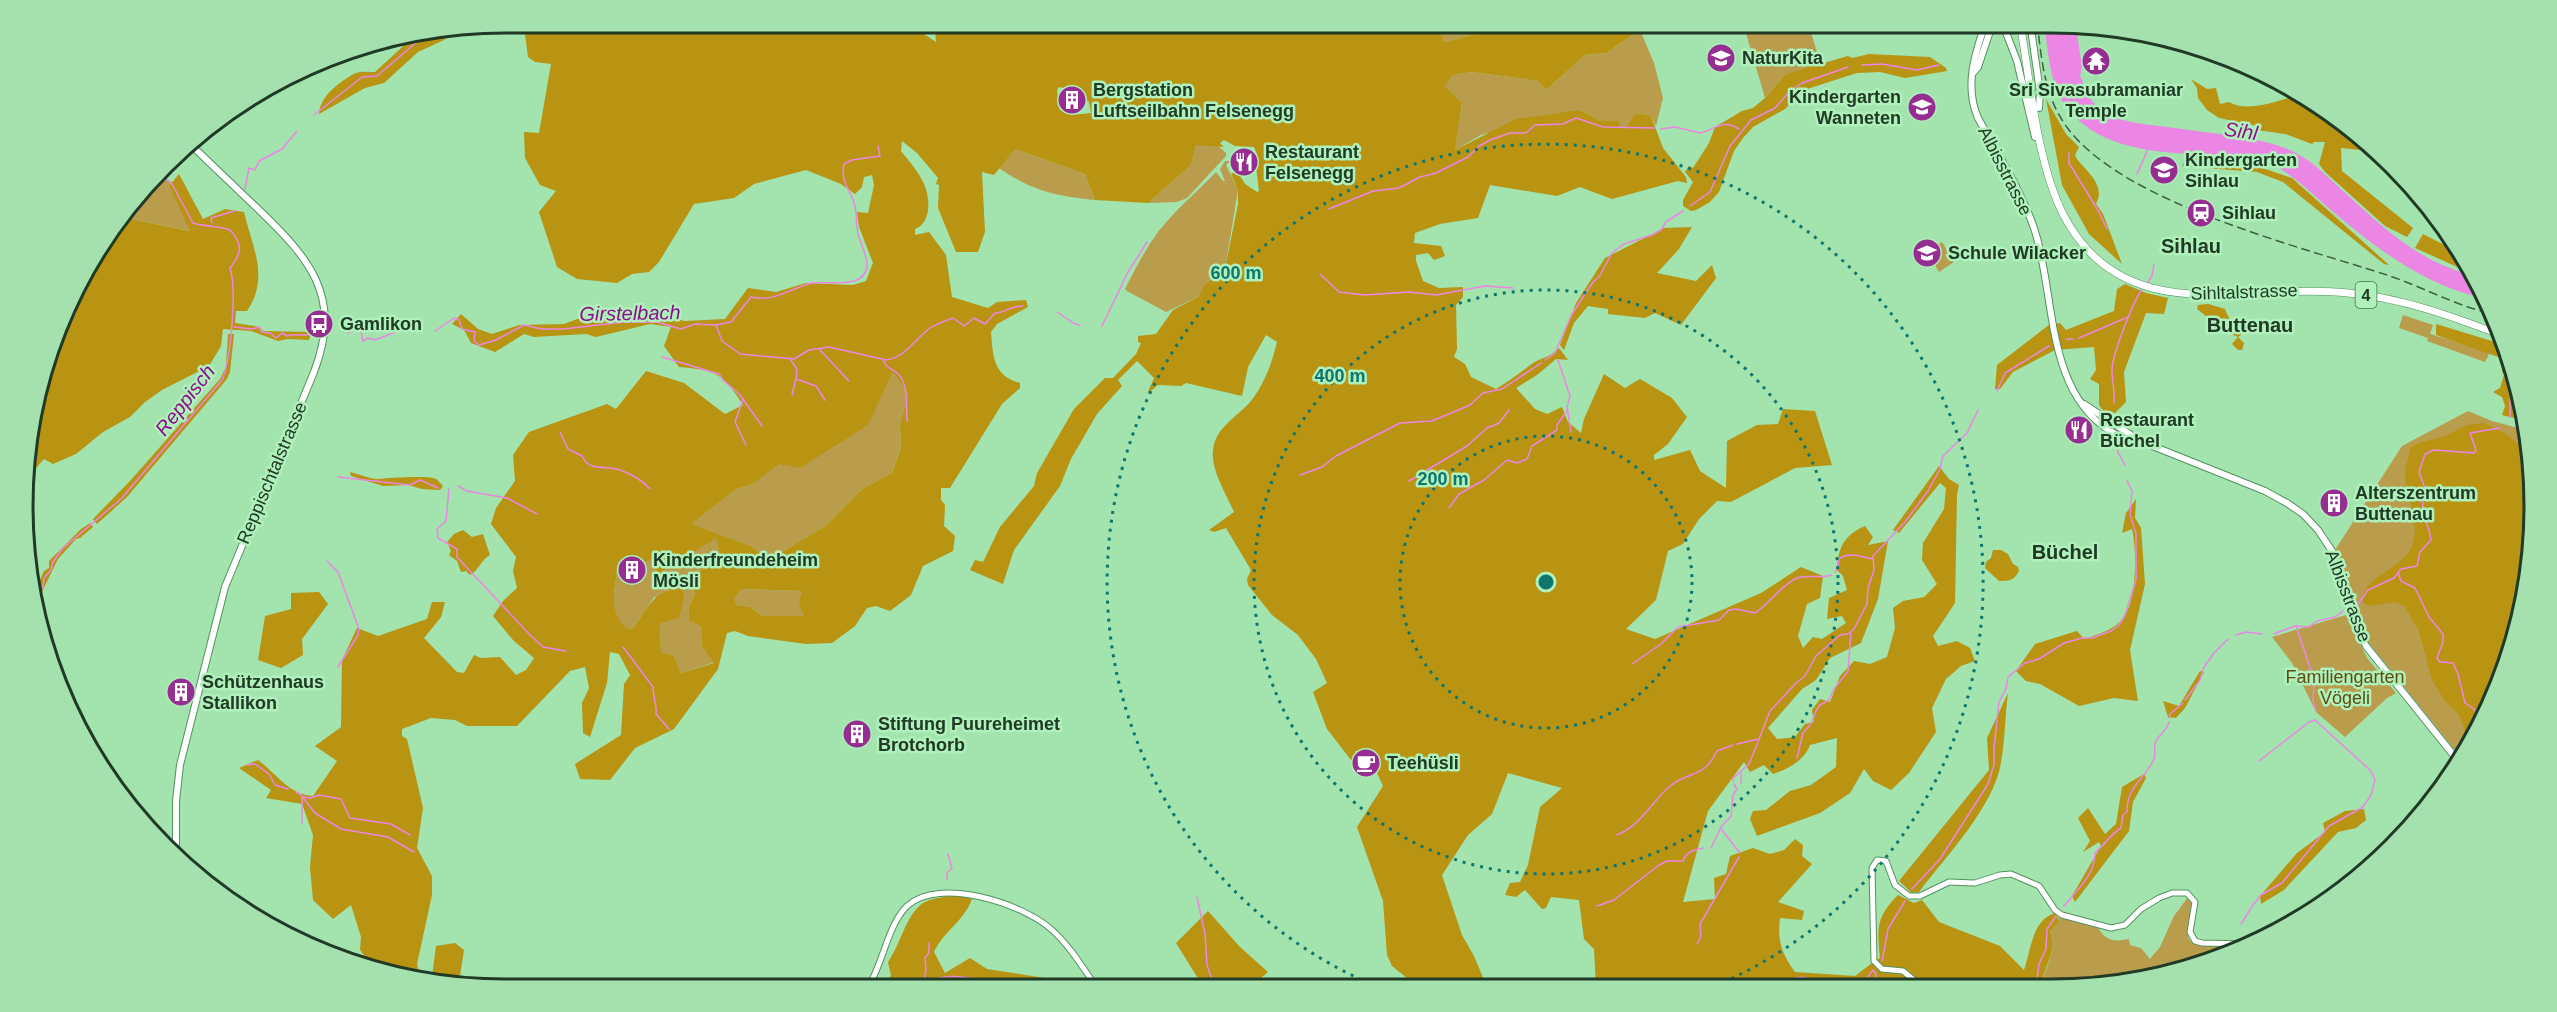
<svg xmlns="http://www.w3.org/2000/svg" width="2557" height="1012" font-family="Helvetica,sans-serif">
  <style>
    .green { fill: #b99c4c }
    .forest { fill: #b99312; fill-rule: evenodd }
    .water { fill: #eb86e4 }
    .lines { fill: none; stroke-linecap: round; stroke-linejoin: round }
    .stream { stroke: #eb86e4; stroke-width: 1.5 }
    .tertiary-casing { stroke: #539161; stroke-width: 7 }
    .secondary-casing { stroke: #539161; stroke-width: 8 }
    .primary-casing { stroke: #539161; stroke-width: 8 }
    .tertiary { stroke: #fff; stroke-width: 5 }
    .secondary { stroke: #fff; stroke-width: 6 }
    .primary { stroke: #fff; stroke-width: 7 }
    .rail { stroke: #3d6044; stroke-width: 1.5; stroke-dasharray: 9 4.5; stroke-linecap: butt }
    .ring { fill: none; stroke: #0f766e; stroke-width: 3; stroke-dasharray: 3 6 }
    .labels { text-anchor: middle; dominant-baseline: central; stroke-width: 5; stroke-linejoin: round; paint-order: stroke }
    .shield { fill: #aff0bb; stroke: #4b7152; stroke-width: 1.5 }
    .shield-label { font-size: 16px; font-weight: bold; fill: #203a25 }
    .poi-label { font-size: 18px; font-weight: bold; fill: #203a25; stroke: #aff0bb; text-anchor: start }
    .street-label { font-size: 18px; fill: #203a25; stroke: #aff0bb }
    .park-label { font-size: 18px; fill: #604c0f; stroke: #aff0bb }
    .water-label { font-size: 20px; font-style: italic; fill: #8e0f8b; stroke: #aff0bb }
    .neighbourhood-label { font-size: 20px; font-weight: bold; fill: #203a25; stroke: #aff0bb }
    .rim { fill: none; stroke: #203a25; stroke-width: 3 }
    .centre { fill: #0f766e; stroke: #aff0bb; stroke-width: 3 }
    .ring-label { font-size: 18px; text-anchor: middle; font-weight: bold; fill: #0f766e; stroke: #aff0bb; stroke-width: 5; stroke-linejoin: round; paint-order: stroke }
  </style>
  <rect width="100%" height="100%" fill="#a2e3ae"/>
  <!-- green -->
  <g class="green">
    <path d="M1442 22 1519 23 1444 42 1440 24Z"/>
    <path d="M1743 23H1808L1821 65 1786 74 1765 98Z"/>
    <path d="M1640 30 1654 63 1663 98 1656 126 1651 116 1636 113 1627 128 1601 121 1580 110 1481 135 1455 150 1462 103 1445 86 1453 75 1472 72 1538 81 1546 90 1585 55 1606 53Z"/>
    <path d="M1196 145H1217L1226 153V156L1187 198 1177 202 1148 203 1191 165Z"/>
    <path d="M1015 149 1085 174 1095 200C1056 196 1032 191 999 168Z"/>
    <path d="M1225 161H1230L1226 165 1238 190 1225 269 1204 285 1198 297 1166 312 1127 291 1125 289C1135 269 1145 250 1158 232 1175 210 1197 192 1216 172L1223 181H1225L1220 169Z"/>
    <path d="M160 175 172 182 169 186 191 231 125 218Z"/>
    <path d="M1942 242 1954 262 1939 272 1927 251Z"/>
    <path d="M2403 315 2433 325 2430 334 2490 352 2485 362 2427 341 2428 338 2399 328Z"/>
    <path d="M893 370 908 394 900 424 901 446 892 473 862 489 825 526 772 558 763 556 751 546 690 524 736 489 751 485Z"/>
    <path d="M2468 411 2492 421 2526 430 2533 474 2530 569 2509 661 2461 758 2369 643 2359 622 2335 550 2402 446Z"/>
    <path d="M716 537 720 556 689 579 695 593 689 607 702 627V646L715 662 681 673 674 656 661 652 660 623 655 596 632 629 626 630C606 604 617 591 617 562L627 556 650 560 658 574Z"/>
    <path d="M742 589 802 591 804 617 763 616 750 607 737 605 734 598Z"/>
    <path d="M2346 615 2367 658 2396 693 2387 698 2345 737 2316 712 2292 663 2272 637Z"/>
    <path d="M2188 897 2193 904C2190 936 2175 946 2219 945L2225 956 2114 985 2040 986C2046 967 2057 952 2050 932L2059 922 2058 917 2098 927C2105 941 2114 942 2129 939L2130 945 2141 948 2150 959 2160 947 2174 916Z"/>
  </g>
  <!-- forest -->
  <g class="forest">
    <path d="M926 22 921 32 936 42 935 30 941 22H1442L1440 24 1444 42 1519 23H1590L1597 28 1601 23H1644L1640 30 1606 53 1585 55 1546 90 1538 81 1472 72 1453 75 1445 86 1462 103 1455 150 1516 119 1580 110 1601 121H1618L1620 127 1626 128 1636 113 1651 116 1663 148 1686 177 1687 183 1678 181 1612 199 1580 187 1557 196 1490 185 1478 218 1440 224 1415 233 1414 243 1441 246 1445 256 1434 260 1428 253 1416 255V261L1423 281 1439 288 1463 287V297L1456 305 1457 349 1454 357 1465 364 1471 377 1496 389C1509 381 1521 372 1533 363 1543 357 1549 358 1559 348L1568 360 1556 359 1537 375 1516 388 1535 409 1547 414 1562 407 1568 422 1581 433 1584 419 1604 374 1625 388 1640 379 1672 398 1687 417 1668 444 1654 455V460L1690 450 1700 471 1726 488 1727 441 1757 425 1778 424 1783 409 1815 411 1832 465 1795 468 1731 502 1717 501 1699 519 1683 544 1668 551 1656 600 1626 629 1655 639 1761 593 1801 567 1823 576 1820 598 1807 604 1798 636 1803 648 1813 637 1822 639 1846 623 1842 616 1827 619 1829 598 1847 590 1843 576 1837 570C1838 548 1844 535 1865 526L1873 537 1868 545 1888 541 1878 599 1861 643 1830 658 1816 680 1802 689 1768 728 1777 739 1795 737 1805 724 1814 722 1812 710 1820 699 1830 702 1840 676 1854 661 1870 664 1887 657 1895 628 1893 608 1903 601 1924 597 1937 584 1922 560 1923 543 1944 509 1946 488 1940 483 1899 533 1893 530 1939 466 1949 479 1959 485 1957 494 1955 603 1933 636 1938 646 1957 641 1970 648 1975 661 1961 666 1946 679 1932 708 1936 732 1909 773 1891 790 1873 781 1864 769 1850 793 1820 813 1757 836 1750 819 1753 811 1766 810 1790 791 1811 785 1836 767 1837 738 1810 745C1804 761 1788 769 1773 774L1764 765 1750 772 1744 762 1708 811 1683 902 1715 899 1714 878 1726 874 1730 856 1753 848 1770 854 1784 850 1795 839 1803 845 1802 856 1812 864 1778 902 1804 911 1802 920 1780 918C1777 941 1782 954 1795 972L1855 976 1872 963 1880 971 1902 973 1917 986 1596 987 1594 949 1584 939 1579 900 1551 897 1546 908 1542 909 1525 890 1516 897 1505 895 1510 883 1520 882 1528 865 1540 807 1562 788 1508 773 1492 814 1468 835 1442 875 1462 935 1474 956 1487 987H1418L1392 966 1387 955 1383 901 1357 827 1383 786 1368 753 1355 751 1361 765 1354 764 1327 729 1313 692 1327 683 1316 659 1298 635 1272 615 1248 585 1247 579 1251 570 1226 528 1214 532 1209 530 1234 512C1226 494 1211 470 1213 451 1215 425 1241 416 1254 397 1266 380 1272 362 1277 342L1266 335 1248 367 1242 396 1186 383 1181 386 1158 385 1147 394 1154 378 1137 361 1118 380 1122 386 1097 414 1071 459 1060 486 1014 550 1003 584 970 570 975 560 983 562 1000 527 1034 486 1037 473 1074 409 1105 378H1113L1136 354 1141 343 1138 342V336L1156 334 1173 310 1198 297 1204 285 1225 269 1238 204V190L1231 174 1237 171 1245 184 1257 192 1259 191 1255 158 1257 154 1254 147 1235 146 1224 140 1220 143 1224 147 1196 145 1191 165 1148 203 1095 200 1085 174 1015 149 994 175 982 172 985 232 978 252H956L938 208 939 185 936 184 938 178 917 153 902 141 901 151C916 170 931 185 928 211 926 220 923 226 915 229V235L929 232 946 255 952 297 988 308 997 302 1026 300 1028 307 997 324 991 332C993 356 993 376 1020 383V388L1002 404 950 488H941V500L945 505 944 526 955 536 953 551 923 566 911 595 890 611 876 606 867 608 855 626 832 643 806 644 748 636 735 631 727 633 718 669 674 729 635 748 610 780 580 779 575 764 621 735 624 684 630 675 619 654 610 652 607 683 590 737 583 733 582 703 589 688 585 667 570 671 517 726H467L455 720 431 718 402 729V736L407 739 423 808 417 848 432 876V895L417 964 419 975 374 968 360 950 361 937 351 905 333 919 313 900 310 867 313 835 302 804 266 798 271 790 239 768 258 760C276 773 289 795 313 796L337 761 315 746 341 727 342 660 357 628 378 636 427 619 432 602H445L441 617 424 638 457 672 464 673 474 655 481 658 500 657 516 675 526 670 534 658 513 640 493 616 503 601 517 588 513 571 516 557 491 524 496 508 515 481 513 455 529 432 607 404 616 409 646 371 684 383 725 414 743 405C723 373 716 370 679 367L664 346 671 327 650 324 596 337 586 334 534 337 524 334 495 352 471 343 464 330 452 324 461 314 478 329 492 334 519 325 564 324 593 313 671 318 685 321 725 319 748 288 776 292 806 283 853 285 866 281 873 263 859 227 857 212 868 213 874 185 872 175 864 177 862 187 855 194 841 184 806 170 754 184 734 198 694 204 659 262 649 272 632 274 617 283 577 279 557 267 539 212 556 191 540 185 525 158 524 132 539 133 551 64 535 62 528 57 525 35 515 23ZM1059 87 1076 91 1089 102 1091 113C1078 114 1073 117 1060 110L1057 90ZM893 371 908 394 900 424 901 447 892 473 862 489 825 526 772 558 763 556 751 546 691 524 736 489 751 485 779 464 800 468 868 425ZM716 538 720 556 689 579 695 593 689 607V620L702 627V646L714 663 681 673 674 656 661 652 660 623 679 618 684 597 682 589C653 589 648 609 632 629H626C606 604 617 591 617 562L627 556 635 564 650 560 658 574ZM742 589 802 591 799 604 804 616H763L750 607 737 605 734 598Z"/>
    <path d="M453 31 444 40 418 52 384 83 365 88 319 114C320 96 340 81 356 73 361 71 369 72 375 72L412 38Z"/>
    <path d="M1869 54 1930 57 1946 68 1947 71 1905 78 1880 72 1857 73 1804 90 1785 109 1753 127 1743 138 1734 151 1719 192 1710 202 1696 210 1691 211 1683 206V200L1693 182 1685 172 1689 166 1693 168 1709 143 1715 127 1742 111 1753 108 1765 98 1786 74 1848 56 1852 58Z"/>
    <path d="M2191 79 2207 89 2216 88 2220 104 2229 102C2249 114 2282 99 2302 94L2370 142 2378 152 2341 148 2342 171 2413 228 2407 237 2385 226 2325 172 2319 164 2325 142H2314L2312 144 2285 134 2257 130V126L2219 118 2207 110 2198 98 2197 88Z"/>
    <path d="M2046 99 2066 134 2079 147 2075 155 2077 159C2088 173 2106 186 2096 204L2103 214 2122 264 2089 234 2062 185Z"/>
    <path d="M2186 158 2248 163 2292 178 2389 265 2384 264 2283 182 2257 172 2182 166Z"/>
    <path d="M179 174 203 219 225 209 244 212C252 247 270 277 247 311H236L235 323 260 327 263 331 311 332 309 340 288 339 278 341 251 331 223 329 221 346 209 366 162 390 145 402 130 417 103 432 76 454 53 464 44 459 28 477 27 443 48 351 87 265 125 218 190 231 169 186Z"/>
    <path d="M1692 227 1679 249 1657 273 1696 281 1712 265 1716 278 1681 325 1655 313 1645 318 1608 314V309L1588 306 1574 323 1564 350 1560 345 1576 303 1605 258 1664 228Z"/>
    <path d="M2423 234 2460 253 2473 274 2415 248Z"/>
    <path d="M2125 284 2146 293 2168 298 2164 314 2146 313 2124 372 2126 402 2115 413 2104 412 2099 405V384L2090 379 2096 370 2094 347 2055 350 2013 372 2000 389H1995L1997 365 2049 325 2060 323 2066 330 2114 311 2117 289Z"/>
    <path d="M2208 304 2225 309C2228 320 2238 325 2241 335L2238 337 2244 343 2242 350H2238L2232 344 2238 337 2233 335 2228 324 2219 322 2215 316 2211 320 2197 309 2198 305Z"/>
    <path d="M2436 324 2505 345 2518 381 2521 398 2514 418 2502 415 2505 406 2502 397 2493 392 2500 388 2504 375 2502 371 2504 359 2436 335Z"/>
    <path d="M228 334H234L230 372 227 379 127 497 97 524 93 519 130 481 220 379 226 367Z"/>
    <path d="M2484 423 2506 434 2530 453 2533 474 2530 569 2509 661 2469 742 2459 715 2445 701 2432 680 2419 631 2405 607 2396 602 2369 606 2363 602C2360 579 2399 570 2410 550 2423 529 2406 498 2405 476 2405 467 2409 457 2410 448 2422 439 2435 441 2447 435 2466 426 2461 425 2484 423Z"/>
    <path d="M350 472C359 474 370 479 378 479 388 478 429 475 436 479 437 479 442 485 443 486L440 490 422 489 408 485 383 486 351 476Z"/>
    <path d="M2136 499 2135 518 2141 528 2145 584 2130 650 2138 701 2114 698 2079 706 2040 684 2026 681 2016 671 2035 644 2077 631 2084 639C2099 634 2115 630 2124 617 2137 599 2137 550 2132 529L2122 533 2126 513Z"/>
    <path d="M90 523 93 527 80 538 76 539 58 559 34 608 32 598 44 571 49 568V561L81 529Z"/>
    <path d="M463 530 472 537 483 534 490 555C481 560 479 570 470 575L466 571 461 572 457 561 449 555 451 551 447 542 454 534Z"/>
    <path d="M1993 550H2001L2008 554 2013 564 2018 567 2019 571C2014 581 2009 581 1999 581L1985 568 1986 562 1991 558Z"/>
    <path d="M319 592 328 604 302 639 303 655 281 668 258 660 265 616 291 609V593Z"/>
    <path d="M2200 671 2204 672 2185 708 2176 718 2168 717 2163 701 2179 706Z"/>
    <path d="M2008 693C2005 716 2005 740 2001 763 1993 808 1946 856 1919 892L1912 893 1899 881 1989 770 1987 738Z"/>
    <path d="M2144 774 2146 778 2133 802 2129 831 2075 902 2072 896 2101 846 2099 842 2083 852 2090 841 2078 818 2088 808 2105 834 2116 824 2122 787Z"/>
    <path d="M2364 809 2366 820 2356 828 2338 832 2284 890 2261 904 2260 896 2297 853 2325 832 2323 823 2345 811Z"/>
    <path d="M1898 895 1914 903 1922 900 1939 922 2000 946 2024 970C2031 951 2032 918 2056 913L2059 922 2050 932C2057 953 2045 965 2041 984L1925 986 1905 969 1884 967 1876 960 1880 958C1877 929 1876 917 1898 895Z"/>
    <path d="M947 896H960L972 899C964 921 944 931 934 952L945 973 970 958 987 969 1045 978 1066 988 875 989 891 976 888 962C901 944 905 916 923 903 929 899 940 898 947 896Z"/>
    <path d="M1208 911 1240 947 1268 972 1249 988H1204L1176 943Z"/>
    <path d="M455 943 464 950 459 982 432 977 436 946Z"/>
  </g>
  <!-- water -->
  <path class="water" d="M2044 23 2076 27 2082 67 2080 76C2084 84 2087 94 2092 101 2113 126 2153 124 2182 129 2215 134 2253 136 2285 148 2309 157 2325 174 2343 191 2385 229 2418 262 2475 276L2487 299C2427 287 2378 250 2332 211 2309 191 2284 165 2253 156 2191 152 2102 162 2063 102 2049 80 2048 48 2044 23Z"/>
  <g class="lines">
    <!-- stream -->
    <g class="stream">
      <path d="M631 22 647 31 663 28"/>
      <path d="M1862 65 1882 64 1917 70 1939 65"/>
      <path d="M314 115 362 77 377 76 419 40 430 35"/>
      <path d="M1661 129 1675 127 1701 133C1717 128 1723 119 1739 129"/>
      <path d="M2069 153V163L2099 212 2107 229"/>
      <path d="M2137 174 2149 147"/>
      <path d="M245 189 249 168 255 170 259 161 282 149 297 131"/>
      <path d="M1690 206 1710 192 1730 146 1751 120 1775 108 1790 91 1802 83 1848 67"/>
      <path d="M1329 209 1373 191 1399 188 1420 177 1436 173 1468 157 1479 146 1490 140 1510 133H1526L1535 125 1563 124 1576 118 1603 127 1655 128"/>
      <path d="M212 223 211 218 234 211"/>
      <path d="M1320 274 1339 292 1365 295 1409 292 1436 295 1485 286 1513 288"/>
      <path d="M2148 282 2152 276 2154 264"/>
      <path d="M1057 312 1075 324 1080 325"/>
      <path d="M716 325 731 322 751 297C773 303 791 288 812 283 825 281 841 285 854 281 878 273 862 249 858 234 856 225 857 215 855 206 851 189 840 183 844 164L852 160 880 156 878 146"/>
      <path d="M1102 326 1128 272 1147 242"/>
      <path d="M234 327 252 329 259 327 262 332 270 333 276 338 282 333 287 336C296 333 302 337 310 334"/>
      <path d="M342 329 348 333 358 328 361 331 363 341 368 338 375 340 411 326"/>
      <path d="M435 331 454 318 459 320 462 329 475 332 474 341 479 345 496 340 524 325 541 329H563L624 322H657L681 329 695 324 716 325 722 341 740 354 794 359 809 350 829 347 886 360C905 358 915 339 930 328 936 324 945 321 953 318L964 326 974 318 985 324 995 313C1005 313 1013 305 1023 306"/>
      <path d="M2079 338 2128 317"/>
      <path d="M2066 339H2073"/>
      <path d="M819 349 849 381"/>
      <path d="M662 357 719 374 723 380 740 395 762 426"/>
      <path d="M790 359 797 369 796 379 816 386 825 400"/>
      <path d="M883 360C888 370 889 366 897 373 909 383 906 406 907 421"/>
      <path d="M1545 360 1555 353 1572 314 1593 282 1599 277 1612 253 1624 244 1652 235 1661 230 1666 222 1683 211"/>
      <path d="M1558 360 1570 396 1567 407 1571 432"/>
      <path d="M1997 391 2005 373 2049 346"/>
      <path d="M792 395 796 379"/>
      <path d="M743 399 735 422 746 445"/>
      <path d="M2114 403C2115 391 2112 381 2112 370 2112 355 2134 299 2143 288"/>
      <path d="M2510 417V399L2520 395"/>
      <path d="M560 432 568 449 582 456C588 469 599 467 611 468 625 470 641 479 650 489"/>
      <path d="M2116 441 2118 452 2125 465"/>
      <path d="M1300 475 1322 467 1336 456 1400 423 1432 421 1470 405 1483 393 1502 389 1541 363"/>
      <path d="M338 477 410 485 420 480 438 488"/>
      <path d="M1409 481 1467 446 1487 428 1499 423 1509 410"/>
      <path d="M458 486 467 491 507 498 537 514"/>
      <path d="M449 489 446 521 437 529 438 538 457 549V557L530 635 543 647 566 651"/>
      <path d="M1449 508 1459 494 1484 480 1507 460 1517 463 1527 459 1532 446 1557 430V425L1568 409"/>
      <path d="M327 561 338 572 359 629 358 635 338 667"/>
      <path d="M1835 572 1838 567 1839 559C1849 551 1861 557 1873 559"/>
      <path d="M2398 572 2401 581 2415 588 2429 617 2443 634V642L2437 658 2440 662 2453 663 2458 674 2465 703 2474 709 2480 719 2475 726 2473 734"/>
      <path d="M33 604 36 593 43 587 44 578 51 570 53 562 62 549 121 499 222 380C231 359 237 289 230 268 241 254 244 245 230 230 215 225 206 227 193 223L172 184 161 175"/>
      <path d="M2356 607 2368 590 2394 578 2401 569 2417 566 2420 552 2431 540C2429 523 2417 508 2426 491L2419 472 2425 454 2434 450 2474 453 2476 450 2470 433 2500 428"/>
      <path d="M2296 626 2314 679 2313 701 2316 711"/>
      <path d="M2274 634 2295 626 2309 627 2317 621 2335 617 2343 611"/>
      <path d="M2236 635 2246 632 2262 634"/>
      <path d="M623 647 653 687C653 697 657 704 656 714L669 729"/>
      <path d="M1632 664 1661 644 1678 627 1719 620 1729 610 1736 609 1755 613C1769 604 1781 585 1797 578 1807 574 1820 579 1831 575"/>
      <path d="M2185 700 2200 680 2204 667 2214 653 2228 639"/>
      <path d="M2169 718 2170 714 2183 703"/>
      <path d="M1737 744 1759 739 1770 711 1796 683 1805 676 1816 656 1840 635 1848 634 1854 629 1867 604 1868 588 1874 570 1873 556 1905 522 1928 491 1940 469 1943 456 1967 433 1978 410"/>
      <path d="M1797 758 1803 733 1811 724 1816 711 1820 705 1829 700 1834 689 1848 671 1851 633"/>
      <path d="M247 765 255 764 269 774 275 785 288 789"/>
      <path d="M1741 773V783"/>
      <path d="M1733 781V778L1749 764 1759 740"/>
      <path d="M296 792 300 794 315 813 341 829 388 837 414 852"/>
      <path d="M303 797 311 798 319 795 341 799 350 818 391 824 410 835"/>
      <path d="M302 798V823"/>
      <path d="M1721 829 1740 853"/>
      <path d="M1617 835C1641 825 1651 803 1669 787 1688 770 1703 780 1717 751L1733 745"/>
      <path d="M1711 848 1721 827 1731 816 1733 795 1737 789 1734 784"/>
      <path d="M947 880V873L952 868 948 854"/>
      <path d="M1912 889 1940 859 1988 784 1994 765V748L1999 702 2006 689 2008 677 2025 663 2039 659 2064 643 2082 638H2092L2111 631 2119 625 2125 615 2136 580V534L2130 514 2132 491 2127 481"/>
      <path d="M1197 897 1205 934 1207 965 1215 988"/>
      <path d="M1597 906 1614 900 1659 865 1667 861H1683C1686 851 1693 851 1703 848"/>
      <path d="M2064 906C2077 890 2095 875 2095 853 2104 845 2111 834 2121 828L2123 815 2127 812C2127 785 2144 781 2154 759 2156 753 2153 746 2156 741 2160 734 2167 730 2169 722"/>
      <path d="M2241 924 2253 905 2261 895 2282 883 2329 826 2363 807 2371 795 2375 780 2371 771 2315 720 2309 722 2259 761"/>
      <path d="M1697 944 1701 937 1700 924 1739 857"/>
      <path d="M1882 961 1888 929 1905 901"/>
      <path d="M923 985 926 971 925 958 929 953V943"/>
      <path d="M1781 986C1800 973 1805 976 1824 986"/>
      <path d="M1830 986 1861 985 1873 970 1876 974V986"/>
      <path d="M2036 986 2039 964 2046 949 2047 929 2056 916"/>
      <path d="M920 988C946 964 986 985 1015 985 1023 985 1029 977 1038 980 1042 981 1045 985 1048 988"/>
    </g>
    <!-- tertiary casing -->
    <g class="tertiary-casing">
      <g id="tertiary">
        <path d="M1921 986 1903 971 1882 969 1874 961 1872 868 1877 860 1886 861 1895 885 1909 896H1920L1949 882 1975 883 2000 875 2011 874 2039 886 2055 910 2062 915 2111 928 2125 925 2141 909 2159 898 2172 893H2187L2195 902 2190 932 2195 941 2202 943 2250 944"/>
        <path d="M867 989C883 965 887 926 907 906 939 876 1024 904 1052 930 1070 946 1083 968 1097 988"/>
      </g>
    </g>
    <!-- secondary casing -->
    <g class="secondary-casing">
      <g id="secondary">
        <path d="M1986 22C1975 53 1964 86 1978 118 1998 155 2020 188 2034 228 2056 293 2044 389 2110 431 2119 436 2129 442 2140 441"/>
        <path d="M2002 22 2017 61 2035 137"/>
        <path d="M2030 22 2040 92 2039 108"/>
        <path d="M1973 73 1978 67 1993 22"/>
        <path d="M2084 404 2140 441 2265 491 2287 503 2303 514 2318 530 2332 551 2355 624 2366 646 2459 762"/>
        <path d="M176 852V801L180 765 225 587 314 372C343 296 310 259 257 208 234 186 211 164 188 142"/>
      </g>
    </g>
    <!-- primary casing -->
    <g class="primary-casing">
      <path id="primary" d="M2020 22C2030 81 2037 164 2064 216 2125 332 2248 282 2348 293 2402 298 2451 316 2501 335"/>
    </g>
    <!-- tertiary -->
    <use href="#tertiary" class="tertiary"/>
    <!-- secondary -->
    <use href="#secondary" class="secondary"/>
    <!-- primary -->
    <use href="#primary" class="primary"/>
    <!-- rail -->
    <path class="rail" d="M2037 22C2042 61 2044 98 2069 130 2127 204 2298 246 2387 275 2423 287 2456 306 2493 314"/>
  </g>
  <!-- distance rings -->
  <g class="ring">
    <circle cx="1546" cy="582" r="146"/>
    <circle cx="1546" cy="582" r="292"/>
    <path d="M1378 987A438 438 0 1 1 1717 985"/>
  </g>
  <!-- icons -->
  <defs>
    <g id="school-disc" transform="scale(1.5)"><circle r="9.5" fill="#962e92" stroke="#aff0bb"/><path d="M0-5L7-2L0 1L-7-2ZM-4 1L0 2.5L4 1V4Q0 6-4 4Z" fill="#fff"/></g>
    <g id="temple-disc" transform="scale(1.5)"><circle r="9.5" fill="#962e92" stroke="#aff0bb"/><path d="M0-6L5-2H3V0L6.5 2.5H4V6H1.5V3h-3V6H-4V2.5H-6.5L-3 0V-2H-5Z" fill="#fff"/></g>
    <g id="building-disc" transform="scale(1.5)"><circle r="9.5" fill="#962e92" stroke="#aff0bb"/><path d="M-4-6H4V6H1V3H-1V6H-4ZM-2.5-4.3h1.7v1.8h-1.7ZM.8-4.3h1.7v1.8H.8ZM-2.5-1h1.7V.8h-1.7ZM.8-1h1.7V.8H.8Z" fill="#fff"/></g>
    <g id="restaurant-disc" transform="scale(1.5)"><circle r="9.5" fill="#962e92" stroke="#aff0bb"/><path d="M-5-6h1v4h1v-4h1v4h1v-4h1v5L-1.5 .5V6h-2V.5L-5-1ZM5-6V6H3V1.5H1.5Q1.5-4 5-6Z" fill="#fff"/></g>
    <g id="station-disc" transform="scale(1.5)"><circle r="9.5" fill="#962e92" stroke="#aff0bb"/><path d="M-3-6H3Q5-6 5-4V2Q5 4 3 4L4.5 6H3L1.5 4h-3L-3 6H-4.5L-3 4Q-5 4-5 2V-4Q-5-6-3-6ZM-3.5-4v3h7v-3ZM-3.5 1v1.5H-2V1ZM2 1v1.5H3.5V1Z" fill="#fff"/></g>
    <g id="bus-disc" transform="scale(1.5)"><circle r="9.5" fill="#962e92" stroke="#aff0bb"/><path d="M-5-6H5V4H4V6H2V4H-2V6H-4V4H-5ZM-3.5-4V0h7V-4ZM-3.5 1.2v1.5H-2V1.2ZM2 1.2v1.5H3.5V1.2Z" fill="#fff"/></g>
    <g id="cafe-disc" transform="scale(1.5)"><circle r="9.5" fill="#962e92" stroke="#aff0bb"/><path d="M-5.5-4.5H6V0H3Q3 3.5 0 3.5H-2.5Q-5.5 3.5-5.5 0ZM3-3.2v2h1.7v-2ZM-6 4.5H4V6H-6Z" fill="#fff"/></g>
  </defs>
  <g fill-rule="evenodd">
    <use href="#school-disc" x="1721" y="58"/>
    <use href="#temple-disc" x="2096" y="61"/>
    <use href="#building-disc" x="1072" y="100"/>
    <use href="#school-disc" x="1922" y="107"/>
    <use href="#restaurant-disc" x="1244" y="162"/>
    <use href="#school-disc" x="2164" y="170"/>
    <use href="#station-disc" x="2201" y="213"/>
    <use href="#school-disc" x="1927" y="253"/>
    <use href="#bus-disc" x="319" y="324"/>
    <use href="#restaurant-disc" x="2079" y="430"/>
    <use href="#building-disc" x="2334" y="503"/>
    <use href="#building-disc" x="632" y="570"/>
    <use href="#building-disc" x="181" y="692"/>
    <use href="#building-disc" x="857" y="734"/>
    <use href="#cafe-disc" x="1366" y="763"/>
  </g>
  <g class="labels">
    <!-- shield labels -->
    <rect class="shield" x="2355.5" y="282" width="21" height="26" rx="4.5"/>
    <g class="shield-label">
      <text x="2366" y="295">4</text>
    </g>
    <!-- poi labels -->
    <g class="poi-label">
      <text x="1742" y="58">NaturKita</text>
      <text x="1093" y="90">Bergstation<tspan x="1093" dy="21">Luftseilbahn Felsenegg</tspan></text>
      <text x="2096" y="90" text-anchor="middle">Sri Sivasubramaniar<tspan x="2096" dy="21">Temple</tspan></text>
      <text x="1901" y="97" text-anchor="end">Kindergarten<tspan x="1901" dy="21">Wanneten</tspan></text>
      <text x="1265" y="152">Restaurant<tspan x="1265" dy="21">Felsenegg</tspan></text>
      <text x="2185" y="160">Kindergarten<tspan x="2185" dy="21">Sihlau</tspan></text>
      <text x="2222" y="213">Sihlau</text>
      <text x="1948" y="253">Schule Wilacker</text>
      <text x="340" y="324">Gamlikon</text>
      <text x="2100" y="420">Restaurant<tspan x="2100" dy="21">Büchel</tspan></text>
      <text x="2355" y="493">Alterszentrum<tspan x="2355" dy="21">Buttenau</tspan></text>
      <text x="653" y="560">Kinderfreundeheim<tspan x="653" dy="21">Mösli</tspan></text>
      <text x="202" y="682">Schützenhaus<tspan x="202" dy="21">Stallikon</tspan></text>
      <text x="878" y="724">Stiftung Puureheimet<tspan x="878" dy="21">Brotchorb</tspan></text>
      <text x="1387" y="763">Teehüsli</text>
    </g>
    <!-- street labels -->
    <g class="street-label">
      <text transform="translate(2005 171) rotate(63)">Albisstrasse</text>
      <text transform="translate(2244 292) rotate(-2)">Sihltalstrasse</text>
      <text transform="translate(272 473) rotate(-67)">Reppischtalstrasse</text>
      <text transform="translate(2348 596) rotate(69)">Albisstrasse</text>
    </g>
    <!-- park labels -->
    <g class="park-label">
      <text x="2345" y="677">Familiengarten<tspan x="2345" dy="21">Vögeli</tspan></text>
    </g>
    <!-- water labels -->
    <g class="water-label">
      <text transform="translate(2241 131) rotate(8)">Sihl</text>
      <text transform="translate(630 313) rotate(-1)">Girstelbach</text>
      <text transform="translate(185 400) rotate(-52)">Reppisch</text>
    </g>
    <!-- neighbourhood labels -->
    <g class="neighbourhood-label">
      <text x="2191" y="246">Sihlau</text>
      <text x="2250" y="325">Buttenau</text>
      <text x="2065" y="552">Büchel</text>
    </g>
  </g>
  <!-- crop -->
  <path d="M0 0H2557V1012H0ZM506 33H2051A473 473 0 0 1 2524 506V506A473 473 0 0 1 2051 979H506A473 473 0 0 1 33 506V506A473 473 0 0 1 506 33Z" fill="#a4e1af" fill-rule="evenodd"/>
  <path class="rim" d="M506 33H2051A473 473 0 0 1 2524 506V506A473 473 0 0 1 2051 979H506A473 473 0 0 1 33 506V506A473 473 0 0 1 506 33Z"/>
  <circle cx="1546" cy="582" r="9" class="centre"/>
  <g class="ring-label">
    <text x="1236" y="279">600 m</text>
    <text x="1340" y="382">400 m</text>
    <text x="1443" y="485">200 m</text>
  </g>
</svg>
